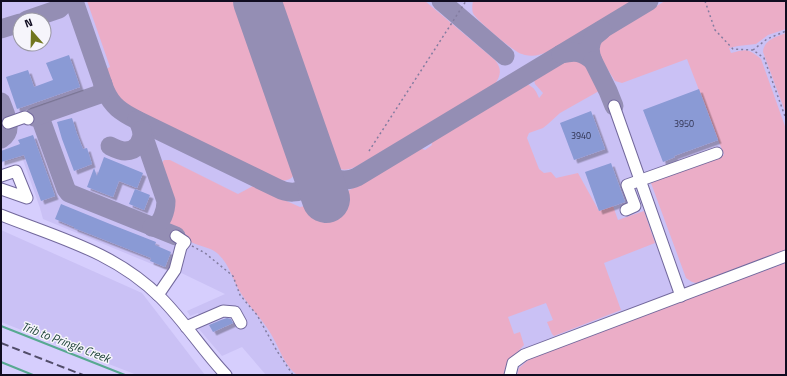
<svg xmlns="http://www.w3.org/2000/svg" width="787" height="376" font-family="'Titillium Web',sans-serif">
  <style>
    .built { fill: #cac1f5; fill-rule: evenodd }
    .green { fill: #ebadc7 }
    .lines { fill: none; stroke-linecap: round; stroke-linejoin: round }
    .stream { stroke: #57a991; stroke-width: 2 }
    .taxiway { stroke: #948eb4; stroke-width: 19 }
    .runway { stroke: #948eb4; stroke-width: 48 }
    .building { fill: #8a9ad5; filter: url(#shadow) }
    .minor-casing { stroke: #72689c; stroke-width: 13 }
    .path { stroke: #837ca0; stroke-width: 1.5; stroke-dasharray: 2 3; stroke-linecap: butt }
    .minor { stroke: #fff; stroke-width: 11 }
    .rail { stroke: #524d6a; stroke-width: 2; stroke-dasharray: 8 4; stroke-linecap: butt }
    .labels { text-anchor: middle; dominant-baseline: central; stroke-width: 3; stroke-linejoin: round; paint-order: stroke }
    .number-label { font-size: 9px; fill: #2e304d }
    .water-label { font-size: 12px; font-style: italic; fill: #193f34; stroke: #f6f5fb }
  </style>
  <defs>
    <filter id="shadow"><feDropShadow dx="3.5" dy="3.5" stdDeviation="0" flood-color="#0004"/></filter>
  </defs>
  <rect width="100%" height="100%" fill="#d6cefd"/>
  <!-- built -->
  <g class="built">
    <path d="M1 1H786V375H266L242 347 222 356 198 328 203 325 198 313 190 316 187 311 225 294 171 268 164 269 43 219 40 208 22 157 1 163ZM20 20H44V44H20Z"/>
    <path d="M1 230 142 293 205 375H137L1 322Z"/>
  </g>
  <!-- green -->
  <g class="green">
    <path d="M87 1H239L296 163C297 175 290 184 278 179L135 110C115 98 114 89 106 69L110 67Z"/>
    <path d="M274 1H425L495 60C502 69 501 75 495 84L359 165C346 172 338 172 330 159Z"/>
    <path d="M473 1H633L549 51C541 55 533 57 525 55 522 54 518 53 516 51 509 47 476 20 473 13 472 10 472 5 473 1Z"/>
    <path d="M665 1H786V29L768 35 756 44 738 46 729 48 731 53C746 49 748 48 761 59L786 129V257L782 251 696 283 692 282 686 278 651 183 724 155 687 59 622 83 615 81 601 59 598 54 599 48 600 44 603 39 608 35Z"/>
    <path d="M786 33V114L763 52C764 40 776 37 786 33Z"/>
    <path d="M566 60C586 56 593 76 599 91L560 113 548 124 543 128 529 133 527 138 539 169 544 173 551 172 556 178 578 173 599 211 613 206 618 220 644 211 655 243 604 263 621 310 554 336 552 334 547 322 553 320 546 303 508 317 514 334 520 332 524 345C515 356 505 359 504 375H297C284 365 280 349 271 334 263 320 251 309 242 295 233 282 230 264 217 253 210 247 198 246 189 241 186 239 184 235 180 233 174 228 167 229 165 220L168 214 170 201 159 169 161 164 164 160H170L238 194 253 186 300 207 305 206 348 191 420 148 425 150 432 145 431 141 527 84C535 88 536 91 539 98L540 97 543 93 535 84 534 80Z"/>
    <path d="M786 263V375H517L519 368 534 355Z"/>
  </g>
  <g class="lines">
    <!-- stream -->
    <g class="stream">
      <path d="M1 326 125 375"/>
      <path d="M1 362 33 375"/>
    </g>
    <!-- taxiway -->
    <g class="taxiway">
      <path d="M74 1 105 90C112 106 121 112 137 120L277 188C286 193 300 195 307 185 311 180 313 173 315 167 328 176 341 185 357 177L649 1"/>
      <path d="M441 1 505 56"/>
      <path d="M27 20 59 9 67 1"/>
      <path d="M1 29 20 23"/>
      <path d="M561 54C575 51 582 51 593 61 590 54 589 44 594 37 596 35 600 32 602 30"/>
      <path d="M593 61 608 91 614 106"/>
      <path d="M1 102C5 114 15 130 1 139"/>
      <path d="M46 113 42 116 41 120 66 189 69 193 176 236"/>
      <path d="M34 117 100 94 103 89V84"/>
      <path d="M137 120 139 123 166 201C166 210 162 225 152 227"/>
      <path d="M110 146C114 148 120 151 125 151 137 151 143 141 142 130"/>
    </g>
    <!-- runway -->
    <path class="runway" d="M257 1 326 199"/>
  </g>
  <!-- building -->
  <g class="building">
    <path d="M69 55 80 87 17 109 6 77 28 70 34 87 53 80 46 63Z"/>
    <path d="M699 89 718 140 674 156 675 157 663 162 643 110Z"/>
    <path d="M591 111 605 149 574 160 560 123Z"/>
    <path d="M72 118 77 134 83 149 87 148 92 164 74 171 62 139 57 122Z"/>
    <path d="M33 135 55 196 41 201 24 155 1 162V151L20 144 18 140Z"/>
    <path d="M104 157 143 173 137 188 119 181 113 197 87 187 94 168 97 176Z"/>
    <path d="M611 163 625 202 599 211 585 172Z"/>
    <path d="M135 189 150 195 144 210 129 204Z"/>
    <path d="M61 204 110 224 156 242 155 245 171 252 165 267 150 261 151 258 74 228V227L55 219Z"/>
    <path d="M227 318 231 319 233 323 213 332 209 325 221 320Z"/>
  </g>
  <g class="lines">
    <!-- minor casing -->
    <g class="minor-casing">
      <g id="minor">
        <path d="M614 106 681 296"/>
        <path d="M8 123 25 117 28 119"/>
        <path d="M1 176 16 171 27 198 1 189"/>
        <path d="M626 210 635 206 627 185 717 153"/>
        <path d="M1 215C59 238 115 252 161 298 185 322 203 351 226 375"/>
        <path d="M158 295 175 270 181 247 185 242 176 236"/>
        <path d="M186 327 223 311 235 312 241 323"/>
        <path d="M510 375 513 363 524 355 786 256"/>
      </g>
    </g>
    <!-- path -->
    <g class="path">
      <path d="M705 1 715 30 733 49 753 50 764 58 786 119"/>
      <path d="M753 50 767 39 786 31"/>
      <path d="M369 151 466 1"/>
      <path d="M192 246 205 253 233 276 240 295 257 315 277 351 293 375"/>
    </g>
    <!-- minor -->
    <use href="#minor" class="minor"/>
    <!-- rail -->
    <path class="rail" d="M1 343 83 375"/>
  </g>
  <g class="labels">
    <!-- number labels -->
    <g class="number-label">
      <text x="684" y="123">3950</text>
      <text x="581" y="135">3940</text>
    </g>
    <!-- water labels -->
    <g class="water-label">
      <text transform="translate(66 342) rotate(21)">Trib to Pringle Creek</text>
    </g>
  </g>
  <!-- border -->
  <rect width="787" height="376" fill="none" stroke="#100c20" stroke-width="4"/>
  <!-- north arrow -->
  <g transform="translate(32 32) rotate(340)"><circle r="19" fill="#f6f5fb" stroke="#9a98a3"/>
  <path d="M0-3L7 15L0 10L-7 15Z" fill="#71761e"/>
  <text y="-6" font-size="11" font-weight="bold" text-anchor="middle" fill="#100c20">N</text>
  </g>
</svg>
